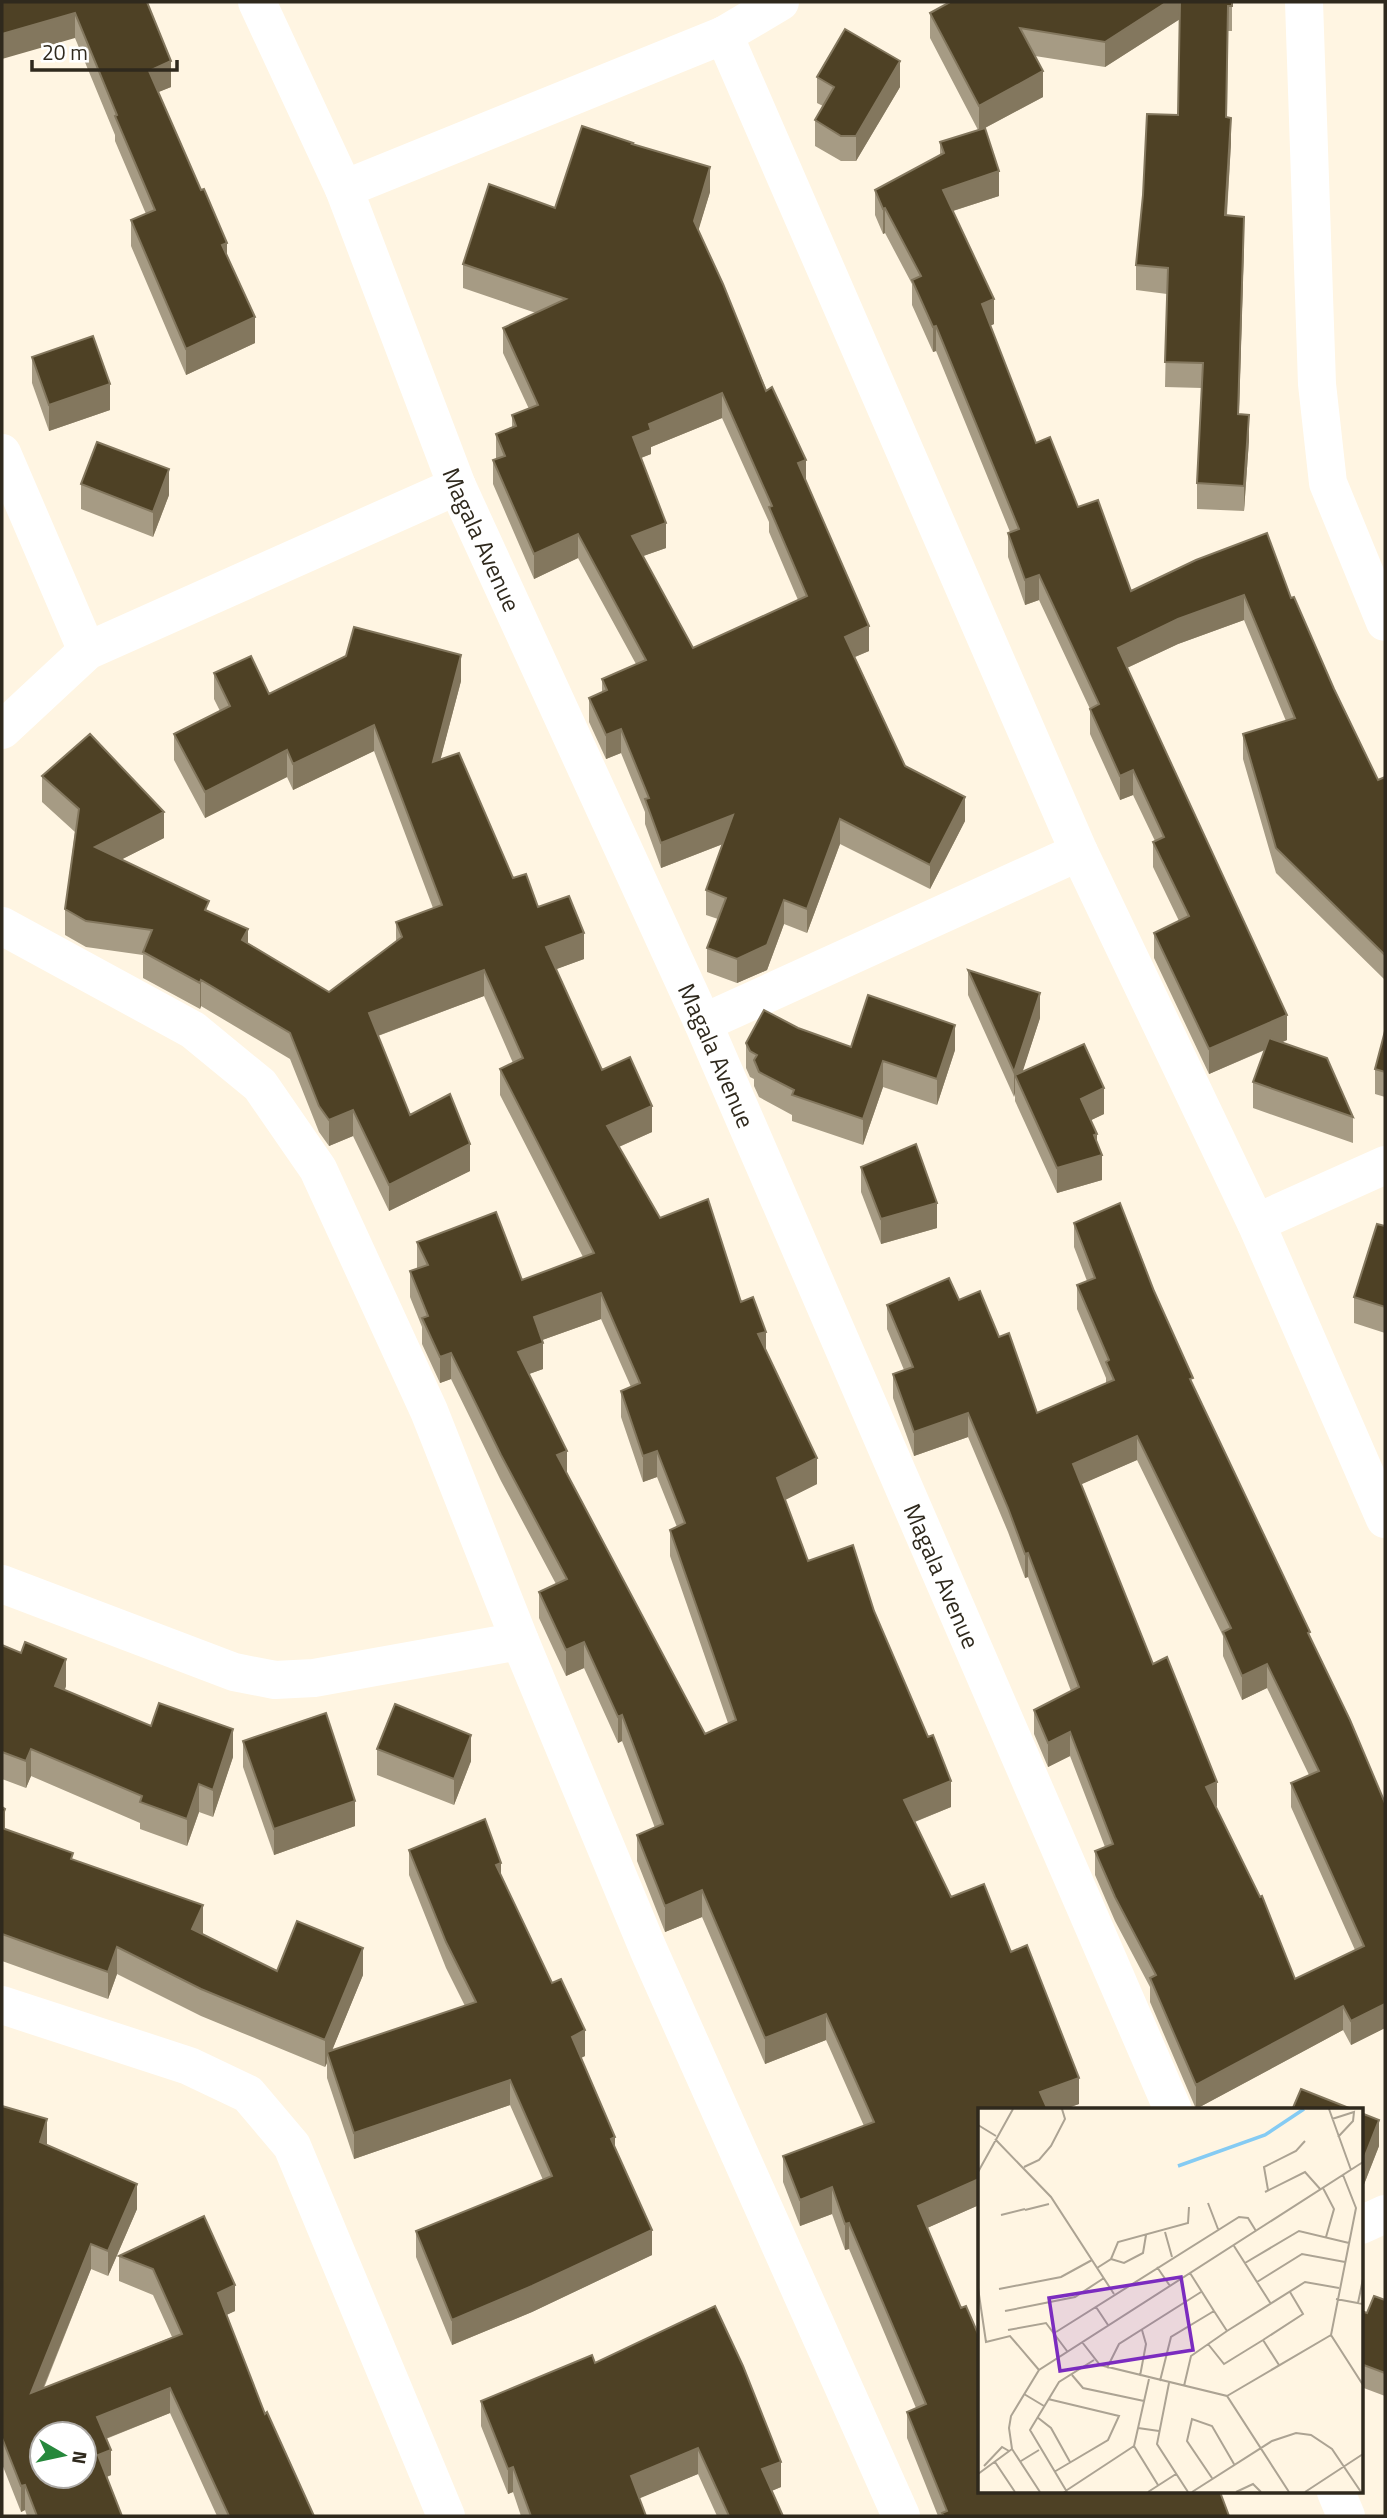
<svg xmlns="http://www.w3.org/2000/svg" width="1387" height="2518" font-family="'Titillium Web',sans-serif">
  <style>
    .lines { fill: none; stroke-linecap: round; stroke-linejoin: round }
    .minor { stroke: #fff; stroke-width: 38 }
    .wall { fill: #a69b84; fill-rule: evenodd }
    .shaded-wall { fill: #83775e }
    .building { fill: #4e4125; stroke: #83775e; stroke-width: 2; fill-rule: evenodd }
    .labels { text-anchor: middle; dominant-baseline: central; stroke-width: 7; stroke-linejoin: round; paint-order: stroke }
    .street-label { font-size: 24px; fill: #2f291d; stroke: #fff }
    .inset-river { fill: none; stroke: #85cbf3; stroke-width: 3.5 }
    .inset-road { fill: none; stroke: #aca393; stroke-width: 2 }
    .view { fill: #7b2cbf; fill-opacity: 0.15; stroke: #7b2cbf; stroke-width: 3.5 }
    .inset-edge { fill: none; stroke: #2f291d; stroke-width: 3.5 }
  </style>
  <rect width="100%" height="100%" fill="#fff5e2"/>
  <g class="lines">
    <!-- minor -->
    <g class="minor">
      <path id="s1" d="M257 2 344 189 457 486 703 1023 1173 2110"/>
      <path d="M1304 2 1317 384 1328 483 1385 622"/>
      <path d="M724 35 1079 852 1256 1223 1385 1519"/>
      <path d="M344 189 724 35 780 2"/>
      <path d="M2 453 87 651"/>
      <path d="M2 730 87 651 457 486"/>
      <path d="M2 926 193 1030 260 1085 318 1169 429 1411 520 1641 649 1951 901 2516"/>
      <path d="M703 1023 1079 852"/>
      <path d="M1256 1223 1385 1165"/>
      <path d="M2 1584 234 1672 275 1680 314 1678 520 1641"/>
      <path d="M2 2005 189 2066 248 2094 292 2146 446 2516"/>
      <path d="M1361 2225 1385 2214"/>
      <path d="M1336 2492 1346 2516"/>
    </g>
  </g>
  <!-- wall -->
  <g class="wall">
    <path d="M2 2H147L171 87 158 92 227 255 255 343 186 375 131 246V220L146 214 115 141V135L75 38Z"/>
    <path d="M1232 2V31H1228L1227 117 1231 143 1227 215 1244 243 1239 414 1249 440 1244 511 1197 509V483L1202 388 1165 387 1167 294 1136 290V265L1178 115 1180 19 1105 67 1035 56 1043 97 985 128 999 196 953 211 994 324 990 326 1036 443 1131 591 1291 598 1378 780 1385 777V980L1276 873 1243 759V734L1286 721 1244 620 1178 644 1127 668 1287 1040 1282 1042 1353 1117V1143L1253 1108V1082L1265 1050 1209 1074 1154 958V933L1179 921 1153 867V842L1155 841 1133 795 1120 800 1090 734V709L1039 600 1025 605 1008 557V533L1010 532 936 351 933 352 912 305V284L885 233 883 234 875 215V190L940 155V142L978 130 930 38V13Z"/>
    <path d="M817 77 900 87 856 161H841L815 146V120L823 106 817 103Z"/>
    <path d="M633 145 710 192 698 230 806 481 869 651 855 657 905 766 965 821 930 889 840 844 807 933 784 924 767 970 737 983 707 972V948L718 919 706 915V890L723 844 661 868 645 824V812L621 753 606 759 589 722V698L602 692V679L636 664 578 558 534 579 493 484V460L496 459V434L512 427V415L529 409 503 353V328L536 313 463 288V264L555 208ZM722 418 769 522V532L798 600 693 648 643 556 666 548 641 458 651 454V447Z"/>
    <path d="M32 357 110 410 49 431 32 383Z"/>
    <path d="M81 484 169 495 153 537 81 509Z"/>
    <path d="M214 673 269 694 461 681 440 760 513 878 584 959 556 969 602 1070 652 1132 619 1147 660 1218 741 1302 766 1350 817 1484 785 1500 808 1561 874 1611 951 1807 915 1822 951 1897 1011 1952 1079 2104 1062 2110H979V2205L927 2228 979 2492 1229 2516H938L907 2438V2412L916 2408 849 2249 845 2250 832 2214 800 2226 783 2182V2156L864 2126 826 2040 765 2064 702 1917 665 1932 637 1861V1835L655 1828 622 1741 618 1743 584 1668 566 1676 539 1618V1592L556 1584 501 1481 451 1379 440 1383 422 1344V1327L410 1297V1271L417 1269V1242L522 1280 583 1257 500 1095V1069L513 1063 484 996 378 1036 410 1115 470 1171 389 1211 353 1136 329 1146 319 1132 290 1059 201 1006 200 1009 143 978V955L86 947 65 935V909L75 832 42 802V776L164 838 122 859 209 911 248 943 329 992 396 941V922L433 908 374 751 293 790 287 777 205 818 174 760V734L220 711 214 699ZM601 1319 631 1387 621 1391V1417L643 1482 657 1477 677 1527 670 1530V1556L728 1723 705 1734 567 1474 529 1374 543 1369 542 1340Z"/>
    <path d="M968 970 1040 1018 1022 1072 1104 1114 1091 1120 1097 1141 1102 1180 1057 1193 1015 1101V1093L1014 1097 968 995Z"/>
    <path d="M798 1028 851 1047 955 1050 937 1105 883 1087 863 1145 792 1121V1115L759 1097 754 1086V1079L750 1077 746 1068V1043Z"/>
    <path d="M1385 1031V1097L1375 1094V1069Z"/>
    <path d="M861 1167 937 1228 881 1244 861 1192Z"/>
    <path d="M1074 1223 1154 1291 1193 1386 1310 1637 1385 1803V2028L1351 2045 1343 2030 1196 2109 1150 2002V1987L1115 1921 1095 1875V1851L1105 1847 1070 1756 1048 1767 1034 1734V1710L1071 1691 1028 1577 1025 1578 1008 1532 968 1437 914 1456 893 1398V1374L904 1370 887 1329V1305L959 1300 999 1337 1037 1413 1106 1384V1378L1077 1309V1285L1087 1281 1074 1247ZM1137 1460 1223 1636V1656L1242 1700 1267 1688 1309 1775 1291 1783V1807L1355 1950 1295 1979 1216 1807 1217 1806 1153 1664 1081 1484Z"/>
    <path d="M1385 1226V1333L1354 1323V1297Z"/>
    <path d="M1384 1370H1385V1400L1384 1396Z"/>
    <path d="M2 1645 66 1686 65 1690 151 1726 233 1757 213 1817 199 1812 187 1846 140 1829V1823L31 1776 26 1788 2 1779Z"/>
    <path d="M243 1741 355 1826 274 1855 243 1767Z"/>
    <path d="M377 1749 471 1761 454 1805 377 1775Z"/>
    <path d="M2 1807 5 1830 73 1860 203 1933V1934L277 1971 363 1975 332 2050 465 2006 446 1968 409 1875V1850L501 1876 585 2056 581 2058 615 2148 652 2255 532 2312 452 2345 416 2257V2231L543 2180 510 2105 354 2159 327 2078V2063L325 2067 201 2016 117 1974 108 1999 2 1961Z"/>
    <path d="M2 2106 47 2145 137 2209 108 2276 91 2269 44 2388 172 2337 153 2295 119 2281V2256L204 2216 235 2311 226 2315 265 2414 314 2516H217L170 2413 106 2439 111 2475 107 2477 122 2516H27L25 2510 21 2512 2 2464Z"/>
    <path d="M1361 2113 1379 2146 1361 2192Z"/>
    <path d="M1385 2300V2396L1361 2387V2311L1367 2313Z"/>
    <path d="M595 2363 781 2487 771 2491 783 2516H717L698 2474 639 2498 646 2516H521L513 2492 508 2494 481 2426V2401Z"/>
  </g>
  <!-- shaded-wall -->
  <g class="shaded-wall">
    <path d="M1167 2H1180V19L1105 67V42Z"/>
    <path d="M75 13V38L2 59V34Z"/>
    <path d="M171 61V87L149 96V71Z"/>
    <path d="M900 61V87L856 161V136Z"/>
    <path d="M1043 71V97L979 131V106Z"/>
    <path d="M1231 118V143L1225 241V215Z"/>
    <path d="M710 167V192L694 245V221Z"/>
    <path d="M999 171V196L943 214V190Z"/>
    <path d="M885 208V233L883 234V209Z"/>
    <path d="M1244 217V243L1238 440V414Z"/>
    <path d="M227 243V268L222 245Z"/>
    <path d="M994 299V324L982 329V304Z"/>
    <path d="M255 317V343L186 375V349Z"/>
    <path d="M936 326V351L933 352V327Z"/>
    <path d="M110 384V410L49 431V405Z"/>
    <path d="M722 393V418L651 447V454L633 461V437L649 424Z"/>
    <path d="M1249 415V440L1244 511V486Z"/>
    <path d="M806 460V484L798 463Z"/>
    <path d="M169 469V495L153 537V512Z"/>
    <path d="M666 523V548L632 560V536Z"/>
    <path d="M578 534V558L534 579V554Z"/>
    <path d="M1039 575V600L1025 605V580Z"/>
    <path d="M1244 595V620L1178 644 1118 672V648L1178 619Z"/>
    <path d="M869 626V651L845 661V637Z"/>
    <path d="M461 655V681L433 788V762Z"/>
    <path d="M374 725V751L293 790V764Z"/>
    <path d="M621 729V753L606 759V735Z"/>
    <path d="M287 750V777L205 818V792Z"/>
    <path d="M1133 770V795L1120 800V776Z"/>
    <path d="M965 797V821L930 889V865Z"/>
    <path d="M164 812V838L95 873V847Z"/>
    <path d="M733 815V840L661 868V843Z"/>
    <path d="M840 819V844L807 933V909Z"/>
    <path d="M784 900V924L767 970 737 983V959Z"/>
    <path d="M248 929V955L242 940Z"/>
    <path d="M584 933V959L546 973V947Z"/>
    <path d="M484 970V996L369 1039V1013Z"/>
    <path d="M201 980V1006L200 1009V983Z"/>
    <path d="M1040 993V1018L1019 1083 1015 1075V1093L1014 1097V1072Z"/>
    <path d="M1287 1015V1040L1209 1074V1049Z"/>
    <path d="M955 1025V1050L937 1105V1079Z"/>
    <path d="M883 1061V1087L863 1145V1119Z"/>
    <path d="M1104 1088V1114L1081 1125V1099Z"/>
    <path d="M652 1106V1132L607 1152V1126Z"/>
    <path d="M353 1110V1136L329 1146V1120Z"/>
    <path d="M1097 1134V1156L1102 1155V1180L1057 1193V1168Z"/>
    <path d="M470 1144V1171L389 1211V1185Z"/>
    <path d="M937 1203V1228L881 1244V1219Z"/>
    <path d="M601 1293V1319L534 1343V1317Z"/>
    <path d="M766 1332V1358L758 1334Z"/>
    <path d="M543 1343V1369L518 1378V1352Z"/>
    <path d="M451 1353V1379L440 1383V1357Z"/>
    <path d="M968 1413V1437L914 1456V1432Z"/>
    <path d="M1137 1436V1460L1073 1488V1464Z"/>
    <path d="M567 1451V1477L557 1455Z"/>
    <path d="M657 1451V1477L643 1482V1456Z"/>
    <path d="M817 1458V1484L777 1504V1478Z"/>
    <path d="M1028 1553V1577L1025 1578V1554Z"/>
    <path d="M584 1642V1668L566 1676V1650Z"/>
    <path d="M66 1659V1686L55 1713V1686Z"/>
    <path d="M1267 1664V1688L1242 1700V1676Z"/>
    <path d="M622 1715V1741L618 1743V1717Z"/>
    <path d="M233 1729V1757L213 1817V1790Z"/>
    <path d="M1070 1732V1756L1048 1767V1743Z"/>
    <path d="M471 1735V1761L454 1805V1779Z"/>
    <path d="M31 1749V1776L26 1788V1761Z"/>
    <path d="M951 1781V1807L904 1826V1800Z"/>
    <path d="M1217 1782V1806L1206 1811V1787Z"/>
    <path d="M199 1784V1812L187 1846V1819Z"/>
    <path d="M355 1801V1826L274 1855V1829Z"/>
    <path d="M5 1809V1836L2 1844V1817Z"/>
    <path d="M501 1863V1888L496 1865Z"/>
    <path d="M702 1890V1917L665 1932V1906Z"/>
    <path d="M203 1905V1933L192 1956V1929Z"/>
    <path d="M117 1947V1974L108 1999V1972Z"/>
    <path d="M363 1948V1975L329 2058 327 2052V2063L325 2067V2040Z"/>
    <path d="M1385 2004V2028L1351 2045V2021Z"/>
    <path d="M1343 2006V2030L1196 2109V2085Z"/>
    <path d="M826 2014V2040L765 2064V2038Z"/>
    <path d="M585 2030V2056L572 2062V2037Z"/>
    <path d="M1079 2078V2104L1062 2110H1040V2092Z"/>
    <path d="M510 2080V2105L354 2159V2133Z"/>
    <path d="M47 2119V2144L40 2168V2142Z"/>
    <path d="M1379 2120V2146L1361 2192V2166Z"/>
    <path d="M615 2137V2163L611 2139Z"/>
    <path d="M979 2179V2205L918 2232V2206Z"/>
    <path d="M137 2184V2209L108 2276V2251Z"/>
    <path d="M832 2187V2214L800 2226V2200Z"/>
    <path d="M849 2223V2249L845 2250V2224Z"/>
    <path d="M652 2230V2255L532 2312 452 2345V2320Z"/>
    <path d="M91 2244V2269L31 2418V2393Z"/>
    <path d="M235 2285V2311L218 2319V2293Z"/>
    <path d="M170 2388V2413L97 2442V2417Z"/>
    <path d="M698 2448V2474L631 2502V2476Z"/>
    <path d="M111 2450V2475L98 2480V2455Z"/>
    <path d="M781 2462V2487L762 2495V2469Z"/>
    <path d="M513 2467V2492L508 2494V2469Z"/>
    <path d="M25 2485V2510L21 2512V2486Z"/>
  </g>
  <!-- building -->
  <g class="building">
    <path d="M2 2H147L171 61 149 71 201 190 204 189 227 243 222 245 255 317 186 349 131 220 155 210 115 116 117 115 75 13 2 34Z"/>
    <path d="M950 2H1167L1105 42 1020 28 1043 71 979 106 930 13Z"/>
    <path d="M1180 2H1232V6H1228L1226 117 1231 118 1225 215 1244 217 1238 414 1249 415 1244 486 1197 483 1203 363 1165 362 1168 268 1136 265 1143 195 1147 114 1178 115Z"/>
    <path d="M845 29 900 61 856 136H841L815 120 834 87 817 77Z"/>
    <path d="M582 126 633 143 632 144 710 167 694 221 723 284 766 391 772 387 806 460 798 463 869 626 845 637 905 766 965 797 930 865 840 819 807 909 784 900 767 945 737 959 707 948 726 898 706 890 733 815 661 843 645 799 649 798 621 729 606 735 589 698 607 690 602 679 646 660 578 534 534 554 493 460 505 456 496 434 516 426 512 415 538 405 503 328 566 299 463 264 489 184 555 208ZM722 393 772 506 769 507 807 596 693 648 632 536 666 523 633 437 651 430 649 424Z"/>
    <path d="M985 128 999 171 943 190 994 299 982 304 1036 443 1050 437 1078 507 1098 500 1131 591 1196 560 1267 533 1291 598 1294 597 1334 689 1378 780 1385 777V955L1276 848 1243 734 1295 718 1244 595 1178 619 1118 648 1287 1015 1209 1049 1154 933 1189 916 1153 842 1164 837 1133 770 1120 776 1090 709 1099 704 1039 575 1025 580 1008 533 1019 529 936 326 933 327 912 280 921 276 885 208 883 209 875 190 944 153 940 142Z"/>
    <path d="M93 336 110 384 49 405 32 357Z"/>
    <path d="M97 442 169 469 153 512 81 484Z"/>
    <path d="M354 627 461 655 433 762 459 753 513 878 526 874 538 907 569 896 584 933 546 947 602 1070 630 1057 652 1106 607 1126 660 1218 708 1199 741 1302 753 1297 766 1332 758 1334 817 1458 777 1478 808 1561 853 1545 874 1611 928 1737 933 1735 951 1781 904 1800 951 1897 984 1884 1011 1952 1027 1945 1079 2078 1040 2092 1048 2110H979V2179L918 2206 961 2308 966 2306 979 2336V2492H1220L1229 2516H944L942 2513 947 2511 907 2412 926 2404 849 2223 845 2224 832 2187 800 2200 783 2156 874 2122 826 2014 765 2038 702 1890 665 1906 637 1835 663 1824 622 1715 618 1717 584 1642 566 1650 539 1592 567 1579 501 1455 451 1353 440 1357 422 1318 428 1316 410 1271 428 1265 417 1242 496 1212 522 1280 594 1253 500 1069 523 1058 484 970 369 1013 410 1115 450 1094 470 1144 389 1185 353 1110 329 1120 319 1106 290 1033 201 980 200 983 143 952 152 930 86 921 65 909 79 809 42 776 90 734 164 812 95 847 209 901 205 910 248 929 242 940 329 992 402 937 396 922 442 905 374 725 293 764 287 750 205 792 174 734 230 706 214 673 251 656 269 694 346 656ZM601 1293 640 1383 621 1391 643 1456 657 1451 685 1523 670 1530 736 1720 705 1734 557 1455 567 1451 518 1352 543 1343 534 1317Z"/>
    <path d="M968 970 1040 993 1014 1072Z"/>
    <path d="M868 995 955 1025 937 1079 883 1061 863 1119 792 1095 794 1090 759 1072 754 1060 757 1055 750 1051 746 1043 764 1010 798 1028 851 1047Z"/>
    <path d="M1385 1031V1072L1375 1069Z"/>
    <path d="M1269 1038 1327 1058 1353 1117 1253 1082Z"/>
    <path d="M1084 1044 1104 1088 1081 1099 1097 1134 1094 1135 1102 1155 1057 1168 1015 1075Z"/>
    <path d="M916 1144 937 1203 881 1219 861 1167Z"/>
    <path d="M1120 1203 1154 1291 1193 1378 1190 1379 1310 1632 1308 1633 1350 1720 1385 1803V2004L1351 2021 1343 2006 1196 2085 1150 1978 1156 1975 1115 1897 1095 1851 1113 1844 1070 1732 1048 1743 1034 1710 1079 1687 1028 1553 1025 1554 1008 1508 968 1413 914 1432 893 1374 913 1367 887 1305 949 1278 959 1300 980 1291 999 1337 1009 1333 1037 1413 1114 1380 1106 1362 1109 1360 1077 1285 1095 1278 1074 1223ZM1137 1436 1231 1628 1223 1632 1242 1676 1267 1664 1319 1771 1291 1783 1364 1946 1295 1979 1262 1896 1260 1897 1206 1787 1217 1782 1167 1657 1153 1664 1073 1464Z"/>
    <path d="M1377 1224 1385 1226V1307L1354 1297Z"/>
    <path d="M25 1642 66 1659 55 1686 151 1726 159 1703 233 1729 213 1790 199 1784 187 1819 140 1802 142 1796 31 1749 26 1761 2 1752V1645L21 1653Z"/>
    <path d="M395 1704 471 1735 454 1779 377 1749Z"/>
    <path d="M326 1713 355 1801 274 1829 243 1741Z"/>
    <path d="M2 1807 5 1809 2 1817Z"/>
    <path d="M485 1819 501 1863 496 1865 552 1983 561 1979 585 2030 572 2037 615 2137 611 2139 652 2230 532 2286 452 2320 416 2231 552 2176 510 2080 354 2133 327 2052 476 2002 446 1942 409 1850Z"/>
    <path d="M2 1828 73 1853 71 1859 203 1905 192 1929 277 1971 297 1921 363 1948 325 2040 201 1989 117 1947 108 1972 2 1934Z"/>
    <path d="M1301 2089 1354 2110H1292Z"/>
    <path d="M2 2106 47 2119 40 2142 137 2184 108 2251 91 2244 31 2393 182 2334 153 2269 119 2256 204 2216 235 2285 218 2293 265 2414 267 2412 314 2516H229L170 2388 97 2417 111 2450 98 2455 122 2516H37L25 2485 21 2486 2 2438ZM42 2434H84V2476H42Z"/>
    <path d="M1361 2113 1379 2120 1361 2166Z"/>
    <path d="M1374 2296 1385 2300V2373L1361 2364V2311L1367 2313Z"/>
    <path d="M715 2306 743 2366 781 2462 762 2469 783 2516H729L698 2448 631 2476 646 2516H531L513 2467 508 2469 481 2401 592 2355 595 2363Z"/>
  </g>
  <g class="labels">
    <!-- street labels -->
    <g class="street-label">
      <text stroke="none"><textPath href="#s1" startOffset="583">Magala Avenue</textPath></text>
      <text stroke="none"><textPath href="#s1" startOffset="1150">Magala Avenue</textPath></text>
      <text stroke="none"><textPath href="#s1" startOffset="1717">Magala Avenue</textPath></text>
    </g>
  </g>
  <!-- overview -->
  <g transform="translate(978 2108)">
    <rect width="385" height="385" fill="#fff5e2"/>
    <path class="inset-river" d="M200 58 287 27 326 1"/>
    <path class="inset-road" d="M351 1 373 62M354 11 376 4 375 13 360 29M0 17 18 28M17 31 73 89 136 186M46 59 61 52 73 38 87 11 84 1M0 64 35 1M365 67 378 100 353 227 385 277M345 80 356 101 348 129M290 82 286 59 318 43 327 33M287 84 327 64 343 82M230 95 240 121M47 102 71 96M23 107 47 101M187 124 194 149M256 138 293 196M133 151 146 155 165 145 168 127M267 155 321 123 371 135M179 159 192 178M119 160 133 151 140 134 210 115 211 99M212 165 236 203M279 174 324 146 367 154M0 180 8 234 32 228 61 262M21 181 83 169 114 152M358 191 385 196M380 195 385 171M118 199 130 217M27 203 97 189 126 170M30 222 68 215 89 243M78 224 261 109 270 110 278 123M285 232 301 257M104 234 122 257 249 288 311 384M230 236 246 256 285 232 325 206 312 184M129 260 141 236 223 184M94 267 105 280 166 293M162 268 168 236 164 222M171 271 156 338 180 377M182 273 193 229 236 203 249 223M191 275 179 336 210 384M206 278 213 248 249 223 327 174 361 180M46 286 66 298M249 288 353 227M70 291 141 308 130 332 76 364M59 309 73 320 92 354M160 320 181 323M43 353 61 342M17 354 37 384M6 358 24 339 31 343M0 366 34 341M234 370 209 333 214 311 234 318 256 356M62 384 34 341 31 320 33 308 61 262 385 54M86 384 156 338M89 384 52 322 81 274 116 252M170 384 198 366M214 384 294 333 318 325 333 327 354 341 383 384M258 384 275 376 283 384M327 384 385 346"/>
    <path class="view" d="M203 169 215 242 82 263 71 190Z"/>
    <rect width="385" height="385" class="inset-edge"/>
  </g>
  <!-- border -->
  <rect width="1387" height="2518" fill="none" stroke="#2f291d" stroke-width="7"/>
  <!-- north arrow -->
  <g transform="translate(63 2455) rotate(99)"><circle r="33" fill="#ffffff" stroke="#aca9a5" stroke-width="2"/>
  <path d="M0-5L12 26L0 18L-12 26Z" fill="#26883c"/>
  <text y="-10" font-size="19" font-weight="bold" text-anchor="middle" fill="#2f291d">N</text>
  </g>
  <!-- scale -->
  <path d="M32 60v10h145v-10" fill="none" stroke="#2f291d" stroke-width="3.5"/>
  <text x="42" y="60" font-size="21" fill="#2f291d" stroke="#ffffff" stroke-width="5" paint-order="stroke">20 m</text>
</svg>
